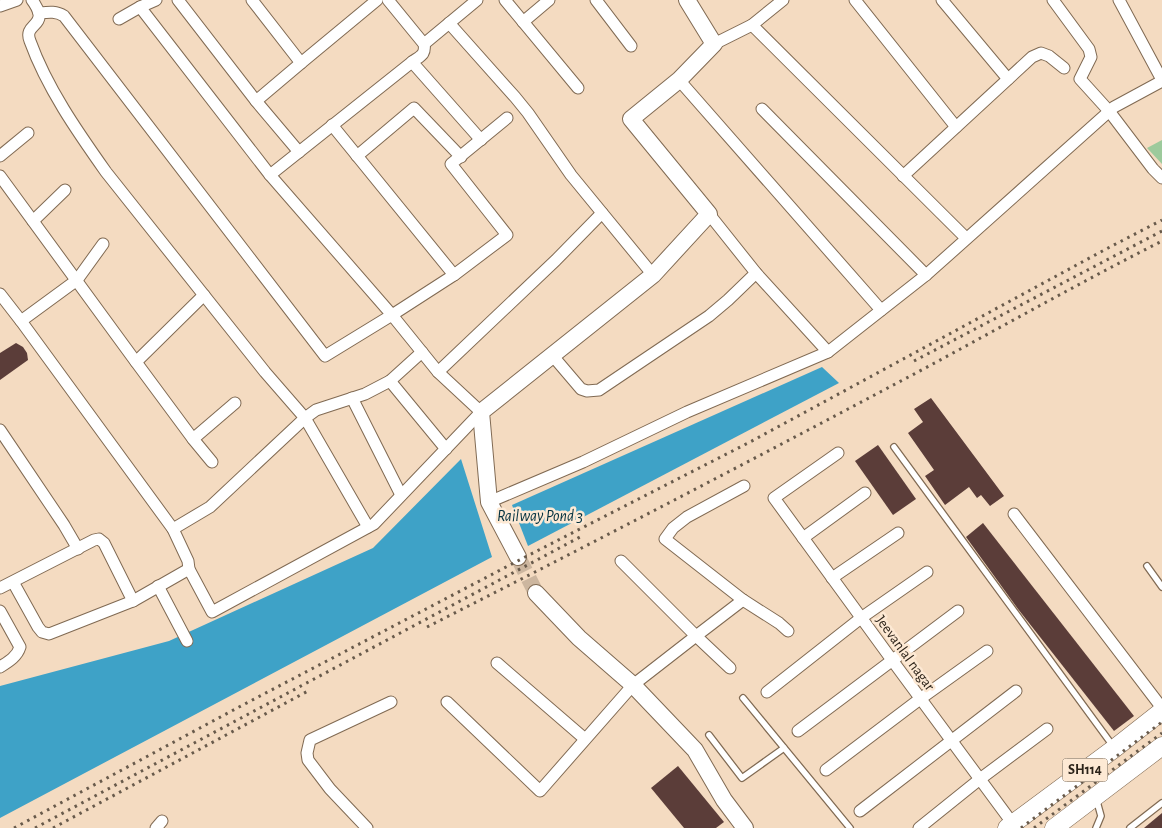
<svg xmlns="http://www.w3.org/2000/svg" width="1162" height="828" font-family="'Alegreya Sans',sans-serif">
  <style>
    .green { fill: #9dca9c }
    .water { fill: #3ea2c7 }
    .building { fill: #5b3d39 }
    .lines { fill: none; stroke-linecap: round; stroke-linejoin: round }
    .secondary-tunnel { stroke: #ccb69f; stroke-width: 16; stroke-dasharray: 16 8; stroke-linecap: butt }
    .lane-casing { stroke: #806a53; stroke-width: 8 }
    .street-casing { stroke: #806a53; stroke-width: 13 }
    .secondary-casing { stroke: #806a53; stroke-width: 18 }
    .primary-casing { stroke: #806a53; stroke-width: 19 }
    .lane { stroke: #fff; stroke-width: 5.5 }
    .street { stroke: #fff; stroke-width: 11 }
    .secondary { stroke: #fff; stroke-width: 16 }
    .primary { stroke: #fff; stroke-width: 18 }
    .rail { stroke: #685a4b; stroke-width: 3; stroke-dasharray: 2.5 5; stroke-linecap: butt }
    .labels { text-anchor: middle; dominant-baseline: central; stroke-width: 5; stroke-linejoin: round; paint-order: stroke }
    .shield { fill: #fde9d4; stroke: #6a5e50; stroke-width: 1 }
    .shield-label { font-size: 14px; font-weight: bold; fill: #2b2218 }
    .street-label { font-size: 15px; fill: #2b2218; stroke: #fde9d4 }
    .water-label { font-size: 16px; font-style: italic; fill: #023140; stroke: #fde9d4 }
  </style>
  <rect width="100%" height="100%" fill="#f4dbc1"/>
  <!-- green -->
  <path class="green" d="M1162 140V164L1147 148Z"/>
  <!-- water -->
  <g class="water">
    <path d="M822 367 839 383 528 546 512 505Z"/>
    <path d="M461 459 492 557 0 818V686L169 641 373 548Z"/>
  </g>
  <!-- building -->
  <g class="building">
    <path d="M16 343 23 347 27 353 28 360 0 380V353Z"/>
    <path d="M931 398 1004 496 990 506 981 495 977 498 969 487 945 505 925 476 934 470 908 433 923 422 914 409Z"/>
    <path d="M878 445 916 499 893 515 855 461Z"/>
    <path d="M983 523 1134 716 1114 731 1018 609 966 537Z"/>
    <path d="M678 766 724 822 716 828H684L651 788Z"/>
    <path d="M1162 813V828H1144Z"/>
  </g>
  <g class="lines">
    <!-- secondary-tunnel -->
    <path class="secondary-tunnel" d="M518 557 536 593"/>
    <!-- lane casing -->
    <g class="lane-casing">
      <g id="lane">
        <path d="M894 447 1113 746"/>
        <path d="M1147 566 1162 587"/>
        <path d="M743 698 850 828"/>
        <path d="M709 735 742 778 784 748"/>
        <path d="M1096 828 1101 816 1096 798"/>
        <path d="M1130 828 1162 803"/>
      </g>
    </g>
    <!-- street casing -->
    <g class="street-casing">
      <g id="street">
        <path d="M32 0C35 4 38 9 39 14 41 26 24 26 30 41 47 88 77 131 106 172L265 372 305 418 368 527"/>
        <path d="M178 0 256 101 301 63"/>
        <path d="M252 0 301 63 377 0"/>
        <path d="M388 0 424 44C426 55 420 56 412 62L481 140"/>
        <path d="M505 0 578 88"/>
        <path d="M596 0 631 46"/>
        <path d="M855 0 956 127"/>
        <path d="M942 0 1008 79"/>
        <path d="M1053 0 1089 49 1091 57 1080 79 1109 111 1153 169 1162 178"/>
        <path d="M1119 0 1162 80"/>
        <path d="M0 6 17 0"/>
        <path d="M39 13C49 12 56 11 64 16L325 356 392 315 454 275 507 235 451 164 507 118"/>
        <path d="M119 19 140 7 156 0"/>
        <path d="M523 22 549 0"/>
        <path d="M449 23 515 97 528 113 571 175 653 275"/>
        <path d="M752 25 966 238"/>
        <path d="M424 44 477 0"/>
        <path d="M714 44 752 25 783 0"/>
        <path d="M679 80 881 310"/>
        <path d="M256 101 299 152"/>
        <path d="M762 109 926 275"/>
        <path d="M332 125 454 275"/>
        <path d="M0 156 28 133"/>
        <path d="M357 156 414 108 461 157"/>
        <path d="M270 175 412 62"/>
        <path d="M0 176 136 362 193 439 212 462"/>
        <path d="M903 176 1032 57 1041 53 1049 56 1064 68"/>
        <path d="M709 214 756 273 828 352"/>
        <path d="M33 221 65 190"/>
        <path d="M0 294 21 321 173 529 188 561 189 569 212 612 374 524 481 412 438 372 392 315 270 175 140 7"/>
        <path d="M21 321 77 280 103 244"/>
        <path d="M552 355 581 389 587 391 599 390 709 316 728 300 756 273"/>
        <path d="M136 362 204 295"/>
        <path d="M438 372 556 260 602 213"/>
        <path d="M390 381 446 449"/>
        <path d="M352 398 401 495"/>
        <path d="M0 430 64 525 78 549"/>
        <path d="M193 439 235 403"/>
        <path d="M838 453 774 498 892 660 1013 824"/>
        <path d="M744 486 687 517 673 528 665 539 743 600 779 623 788 631"/>
        <path d="M489 502 583 462 687 412 828 352 926 275 1114 107 1162 81"/>
        <path d="M1014 514 1162 708"/>
        <path d="M173 529 210 507 305 418 316 410 365 394 390 381 422 352"/>
        <path d="M803 538 865 493"/>
        <path d="M832 578 898 533"/>
        <path d="M13 582 38 627 42 632 49 634 133 601 189 569"/>
        <path d="M158 586 187 641"/>
        <path d="M0 588 94 540 99 539 104 543 133 601"/>
        <path d="M0 611 20 647C17 657 8 662 0 667"/>
        <path d="M497 663 585 739"/>
        <path d="M730 668 696 636 743 600"/>
        <path d="M767 692 861 618 927 572"/>
        <path d="M447 702 540 791 633 685 696 636 621 561"/>
        <path d="M798 731 958 611"/>
        <path d="M826 770 920 699 987 651"/>
        <path d="M860 811 1016 691"/>
        <path d="M156 828 162 821"/>
        <path d="M367 828 330 789 308 760 307 753 310 740 391 702"/>
        <path d="M919 828 980 779 1047 729"/>
      </g>
    </g>
    <!-- secondary casing -->
    <g class="secondary-casing">
      <g id="secondary">
        <path d="M518 557 489 502 481 412 653 275 709 214 631 119 679 80 714 44 687 0"/>
        <path d="M536 593 579 638 633 685 695 750 724 800 745 828"/>
      </g>
    </g>
    <!-- primary casing -->
    <g class="primary-casing">
      <g id="primary">
        <path d="M1007 828 1115 748 1162 711"/>
        <path d="M1054 828 1162 746"/>
      </g>
    </g>
    <!-- lane -->
    <use href="#lane" class="lane"/>
    <!-- street -->
    <use href="#street" class="street"/>
    <!-- secondary -->
    <use href="#secondary" class="secondary"/>
    <!-- primary -->
    <use href="#primary" class="primary"/>
    <!-- rail -->
    <g class="rail">
      <path d="M914 361 1162 231"/>
      <path d="M427 627C591 544 754 459 916 373 998 329 1079 283 1162 241"/>
      <path d="M14 828 239 707 529 555 750 442 1108 248 1162 220"/>
      <path d="M35 828 580 537"/>
      <path d="M53 828 308 691"/>
      <path d="M1021 828 1162 722"/>
      <path d="M1034 828 1162 733"/>
    </g>
  </g>
  <g class="labels">
    <!-- shield labels -->
    <rect class="shield" x="1062.5" y="758.5" width="45" height="23" rx="4"/>
    <g class="shield-label">
      <text x="1085" y="770">SH114</text>
    </g>
    <!-- street labels -->
    <g class="street-label">
      <text transform="translate(905 653) rotate(54)">Jeevanlal nagar</text>
    </g>
    <!-- water labels -->
    <g class="water-label">
      <text x="540" y="516">Railway Pond 3</text>
    </g>
  </g>
</svg>
